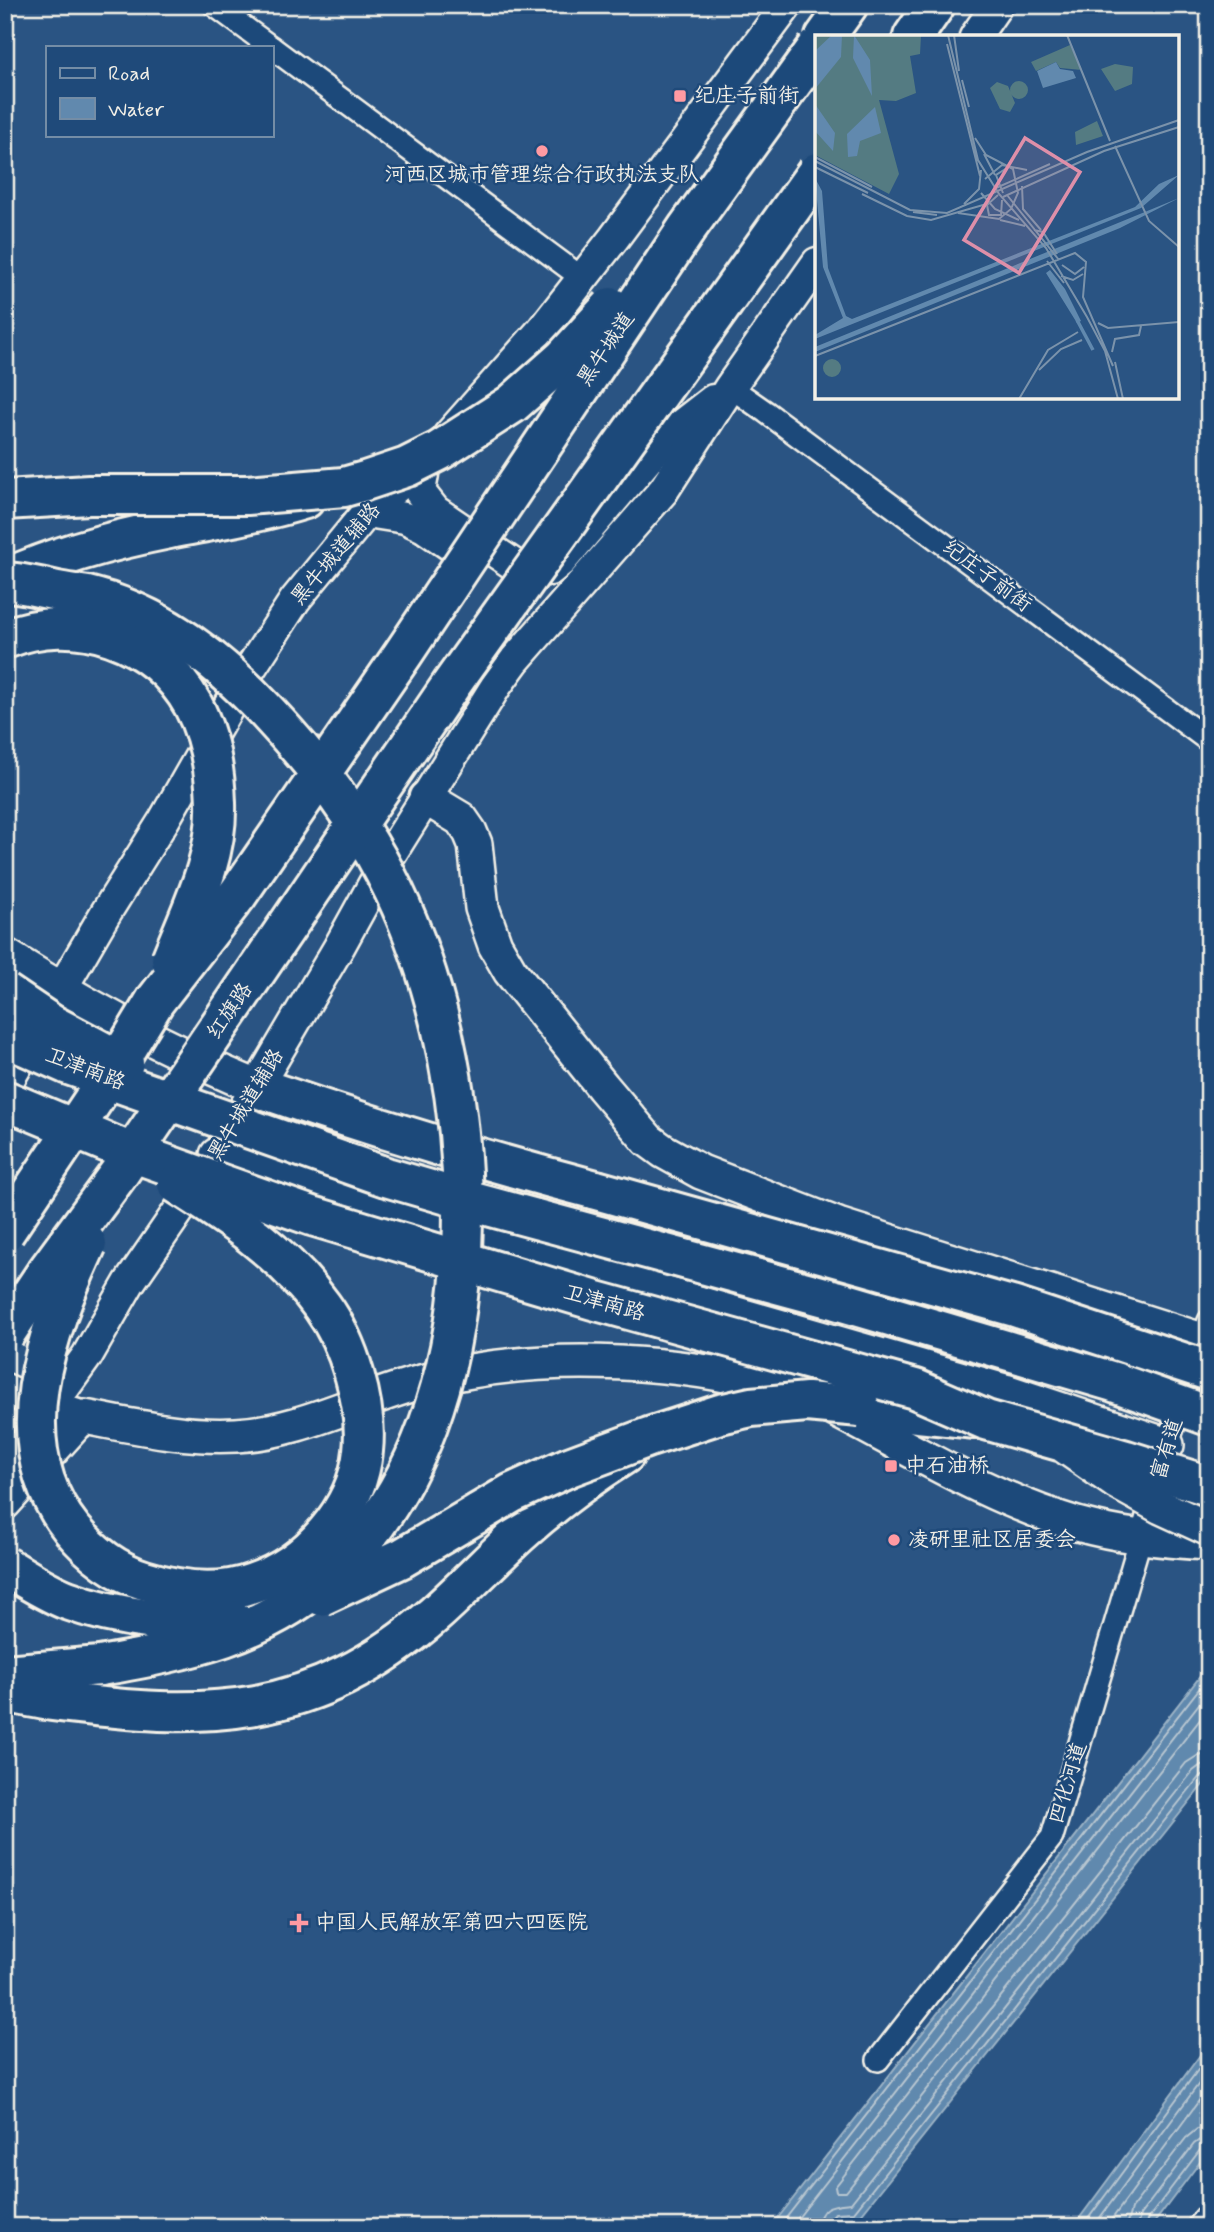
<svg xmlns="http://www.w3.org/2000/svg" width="1214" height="2232" font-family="Mynerve,'LXGW WenKai TC',sans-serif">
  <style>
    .water { fill: #6189ae; stroke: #9cb3c5; stroke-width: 2 }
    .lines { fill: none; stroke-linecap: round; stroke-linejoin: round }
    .shore { stroke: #b9c7d1; stroke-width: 2 }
    .street-casing { stroke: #f4f1e8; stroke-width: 26 }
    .secondary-casing { stroke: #f4f1e8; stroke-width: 35 }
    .primary-casing { stroke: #f4f1e8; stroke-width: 38 }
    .highway-casing { stroke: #f4f1e8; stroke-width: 44 }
    .street { stroke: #1f4a7a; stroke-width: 21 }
    .secondary { stroke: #1f4a7a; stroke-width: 30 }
    .primary { stroke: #1f4a7a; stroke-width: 33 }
    .highway { stroke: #1f4a7a; stroke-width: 38 }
    .primary-bridge-casing { stroke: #f4f1e8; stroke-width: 38; stroke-linecap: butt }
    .highway-bridge-casing { stroke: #f4f1e8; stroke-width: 44; stroke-linecap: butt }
    .primary-bridge { stroke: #1f4a7a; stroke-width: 33 }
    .highway-bridge { stroke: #1f4a7a; stroke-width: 38 }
    .poi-dot { fill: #ff9aa2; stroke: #1f4a7a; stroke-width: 2.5 }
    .labels { text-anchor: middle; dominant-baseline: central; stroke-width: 5; stroke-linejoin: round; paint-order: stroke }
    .poi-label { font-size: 21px; fill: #f4f1e8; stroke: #1f4a7a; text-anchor: start }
    .street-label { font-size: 21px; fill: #f4f1e8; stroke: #1f4a7a }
    .inset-river { fill: none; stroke: #6189ae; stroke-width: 3.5 }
    .inset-road { fill: none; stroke: #7b93ab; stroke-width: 2 }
    .view { fill: #de8fa9; fill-opacity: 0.15; stroke: #de8fa9; stroke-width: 3.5 }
    .inset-edge { fill: none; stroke: #f4f1e8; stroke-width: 3.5 }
  </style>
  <rect width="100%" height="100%" fill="#2a5483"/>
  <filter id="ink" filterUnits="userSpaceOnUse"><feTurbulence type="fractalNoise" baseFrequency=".0143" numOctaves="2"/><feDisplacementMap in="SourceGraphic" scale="14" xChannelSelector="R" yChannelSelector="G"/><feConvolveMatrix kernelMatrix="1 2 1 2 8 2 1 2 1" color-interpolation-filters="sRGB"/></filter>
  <g filter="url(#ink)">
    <!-- water -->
    <g class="water">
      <path d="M1209 1665V1777L856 2221 838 2219 832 2227H771Z"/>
      <path d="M1209 2043V2150L1151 2227H1073Z"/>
    </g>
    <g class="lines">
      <!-- shore -->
      <g class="shore">
        <path d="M1209 1708 835 2187 836 2192H846L1186 1763 1197 1756 1209 1754"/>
        <path d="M779 2227 1209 1676"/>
        <path d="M791 2227 1209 1691"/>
        <path d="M818 2227C820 2204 833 2205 851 2203L1193 1771 1201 1765 1209 1764"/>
        <path d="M827 2227 828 2221 835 2213 854 2212 1200 1776 1209 1773"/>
        <path d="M1082 2227 1209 2055"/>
        <path d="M1093 2227 1209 2070"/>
        <path d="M1106 2227 1209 2087"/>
        <path d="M1126 2227 1131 2209 1186 2138 1197 2129 1209 2128"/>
        <path d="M1137 2227 1140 2215 1194 2144 1201 2139 1209 2138"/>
        <path d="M1146 2227 1147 2220 1200 2150 1209 2147"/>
      </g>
      <!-- street casing -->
      <g class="street-casing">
        <g id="street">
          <path d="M214 5 271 47"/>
          <path d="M271 47 582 278"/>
          <path d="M730 387 766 412 1209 741"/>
          <path d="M1164 1455 1209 1321"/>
          <path d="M878 2060 1052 1837 1154 1493"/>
        </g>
      </g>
      <!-- secondary casing -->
      <g class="secondary-casing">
        <g id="secondary">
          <path d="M975 37 997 5"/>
          <path d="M448 436 542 330 614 238 787 5"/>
          <path d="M425 462 420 492 435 511 519 568 550 570 561 561 668 435 713 400"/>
          <path d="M367 512 405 518 424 527 453 547"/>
          <path d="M5 1086 105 914 164 820 250 669 295 600 367 512 419 468"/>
          <path d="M225 1141 339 947 387 860 496 686 515 660 663 491 730 387 817 263"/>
          <path d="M5 1389 27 1399 84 1417 5 1504"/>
          <path d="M5 1470 87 1356 129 1283 202 1177"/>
          <path d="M1203 2227 1209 2220"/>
        </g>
      </g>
      <!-- primary casing -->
      <g class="primary-casing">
        <g id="primary">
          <path d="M426 798 461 819 470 832 475 844 482 908 495 945 510 971 603 1087 648 1140 663 1151 701 1172 838 1225 1202 1340"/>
          <path d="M5 955C86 1006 169 1051 257 1087"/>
          <path d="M217 1155 416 1222 1005 1391 1167 1445"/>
          <path d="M84 1417C134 1426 185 1438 236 1435 302 1432 362 1397 425 1381 543 1350 696 1358 812 1398 899 1441 983 1497 1077 1524 1120 1536 1165 1541 1209 1543"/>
        </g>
      </g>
      <!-- highway casing -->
      <g class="highway-casing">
        <g id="highway">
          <path d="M825 37 848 5"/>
          <path d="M913 37 935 5"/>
          <path d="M5 579C58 555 113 540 169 529 215 520 260 513 305 499"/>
          <path d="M257 1087C369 1126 482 1160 596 1190"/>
          <path d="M860 1407 976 1419"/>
          <path d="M5 1674 100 1666"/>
          <path d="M5 1693C21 1695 37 1699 52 1701 206 1721 312 1721 435 1614 464 1588 491 1560 519 1534 552 1504 587 1478 625 1454"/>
        </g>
      </g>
      <!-- street -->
      <use href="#street" class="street"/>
      <!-- secondary -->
      <use href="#secondary" class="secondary"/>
      <!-- primary -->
      <use href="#primary" class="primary"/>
      <!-- highway -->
      <use href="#highway" class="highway"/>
      <!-- primary-bridge casing -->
      <g class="primary-bridge-casing">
        <path id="primary-bridge" d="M1067 1448 1116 1482 1161 1507 1209 1529"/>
      </g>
      <!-- highway-bridge casing -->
      <g class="highway-bridge-casing">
        <g id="highway-bridge">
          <path d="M5 500 89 495H247L344 487 365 481 407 467 439 451 512 404 564 358 611 307"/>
          <path d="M5 582C23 583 40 587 57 591 67 593 77 594 87 596 159 613 219 660 268 713 317 765 363 826 394 891 487 1085 503 1413 334 1572 267 1635 186 1651 100 1666"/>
          <path d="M5 639C75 610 157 639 193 705 209 735 215 770 216 803 218 859 191 909 171 960"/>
          <path d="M5 993 51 1024 124 1063"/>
          <path d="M5 1037 66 1064 386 1177 451 1196 836 1300 1114 1382 1209 1416"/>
          <path d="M5 1100 120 1148 312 1216 593 1300 915 1389 986 1420 1126 1460 1209 1486"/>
          <path d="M596 1190 1015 1307 1209 1371"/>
          <path d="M5 1232 112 1072 155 1001 238 894 403 654 688 227 817 48"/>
          <path d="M87 1244C47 1331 3 1444 72 1529 91 1552 115 1571 144 1580 179 1591 218 1596 253 1583 308 1565 357 1510 363 1451 368 1405 349 1343 322 1306 285 1254 231 1218 177 1184"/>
          <path d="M5 1334 45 1274 120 1172 451 685 817 172"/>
          <path d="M5 1566C25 1578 46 1592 67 1600 113 1617 185 1628 233 1620"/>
          <path d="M321 1596 402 1558 512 1493 569 1467 649 1437 720 1414 751 1407 807 1402 860 1407"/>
        </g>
      </g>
      <!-- primary-bridge -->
      <use href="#primary-bridge" class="primary-bridge"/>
      <!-- highway-bridge -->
      <use href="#highway-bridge" class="highway-bridge"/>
    </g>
  </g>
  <!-- markers -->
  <g class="poi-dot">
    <rect x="673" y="89" width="14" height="14" rx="3.5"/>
    <circle cx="542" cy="151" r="7"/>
    <rect x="884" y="1459" width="14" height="14" rx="3.5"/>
    <circle cx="894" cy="1540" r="7"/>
    <path d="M295.5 1912.5h7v7h7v7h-7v7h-7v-7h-7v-7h7z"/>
  </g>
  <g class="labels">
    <!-- poi labels -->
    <g class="poi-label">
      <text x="694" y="96">纪庄子前街</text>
      <text x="542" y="175" text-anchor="middle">河西区城市管理综合行政执法支队</text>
      <text x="905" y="1466">中石油桥</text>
      <text x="908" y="1540">凌研里社区居委会</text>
      <text x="315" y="1923">中国人民解放军第四六四医院</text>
    </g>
    <!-- street labels -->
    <g class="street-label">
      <text transform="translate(606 349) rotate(-56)">黑牛城道</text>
      <text transform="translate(336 554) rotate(-50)">黑牛城道辅路</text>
      <text transform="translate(987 576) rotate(37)">纪庄子前街</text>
      <text transform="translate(230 1011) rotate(-56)">红旗路</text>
      <text transform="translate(85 1069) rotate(21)">卫津南路</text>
      <text transform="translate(246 1105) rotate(-59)">黑牛城道辅路</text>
      <text transform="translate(604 1303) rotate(16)">卫津南路</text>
      <text transform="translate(1167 1449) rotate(-73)">富有道</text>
      <text transform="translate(1068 1783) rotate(-73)">四化河道</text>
    </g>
  </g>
  <!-- overview -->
  <g transform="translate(815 35)">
    <rect width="364" height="364" fill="#2a5483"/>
    <path d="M106 0 105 19 95 21 101 58 81 66 64 65 84 139 74 159 0 120V1ZM255 10 267 35 245 33 241 27 221 36 216 27ZM300 29 318 32 317 49 300 56 286 34ZM195 55a9 9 0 1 1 18 0a9 9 0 1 1-18 0ZM182 47 193 51 200 68 195 77 185 74 175 53ZM282 86 288 101 261 110 260 97ZM8 333a9 9 0 1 1 18 0a9 9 0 1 1-18 0Z" fill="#547b82"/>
    <path d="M17 0H27L26 22 0 54V16ZM39 0 55 25 57 61 38 23ZM241 27 245 34 258 36 261 43 228 53 222 36ZM0 69 20 98 18 116 0 96ZM60 72 66 98 45 106 42 121 33 122 32 99ZM364 140 326 173 0 304V300L28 283 8 232 0 143 7 156 13 233 31 281 37 284 320 172 344 149ZM364 163 305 193 0 317V312ZM235 235 250 254 266 286 262 288 231 238Z" fill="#6189ae"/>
    <path class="inset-river" d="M262 285 278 315"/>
    <path class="inset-road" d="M133 0 163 125 184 159 231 213 272 282 290 316 303 364M139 0 144 36M252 0 295 106M132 9 165 141M147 45 154 72M300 111 334 186 364 212M169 119 180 140M0 122 57 152M0 126 95 175 132 178 272 117 364 85M0 132 53 158M170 144 187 130 212 135M207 151 208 174 226 195M181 153 235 129M166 158 180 174 204 185M188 158 181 140 192 133M47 159 92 181 116 185 175 168M183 160 172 170 174 180H186L187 165M192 160 244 225M188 162 289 116 364 92M149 169 164 154 166 135M98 177 122 180M143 178 184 184 196 174 203 158 198 134 171 120 160 103M185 185 210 191M219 195 228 197 242 219M232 226 249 248M247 230 260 239 269 232M246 241 258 245 268 239M283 288 293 293 364 287M297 317 300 304 324 300 326 291M0 321 260 218 271 227 268 262 298 331M300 327 308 364M224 335 246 314 267 305M204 364 233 315 263 297"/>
    <path class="view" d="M210 103 265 137 204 238 149 205Z"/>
    <rect width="364" height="364" class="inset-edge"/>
  </g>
  <!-- margin -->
  <rect width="1214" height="2232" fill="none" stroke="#1f4a7a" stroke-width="28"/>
  <rect x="14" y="14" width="1186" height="2204" fill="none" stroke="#f4f1e8" stroke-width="2.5" filter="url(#ink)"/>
  <!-- legend -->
  <rect x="46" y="46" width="228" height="91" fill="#1f4a7a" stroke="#748da6" stroke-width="2"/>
  <rect x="60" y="68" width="35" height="10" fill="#1f4a7a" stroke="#748da6" stroke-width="2"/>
  <text x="108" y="80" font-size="21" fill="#f4f1e8">Road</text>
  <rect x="60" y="98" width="35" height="21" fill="#6189ae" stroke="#748da6" stroke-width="2"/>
  <text x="108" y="116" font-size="21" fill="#f4f1e8">Water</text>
</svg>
